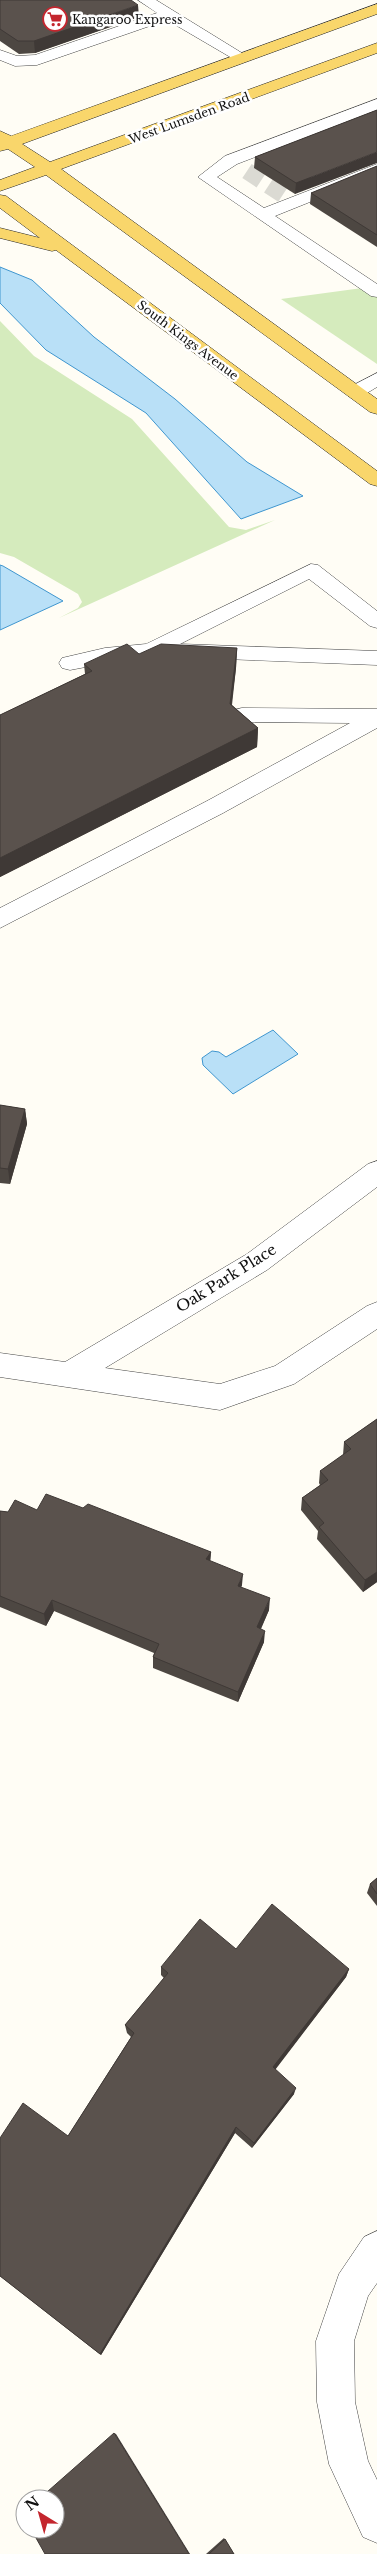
<svg xmlns="http://www.w3.org/2000/svg" width="377" height="2554" font-family="'Libre Baskerville',serif">
  <style>
    .green { fill: #d5ebbd }
    .water { fill: #b9e0f7; stroke: #3f96cf }
    .lines { fill: none; stroke-linecap: round; stroke-linejoin: round }
    .minor-tunnel { stroke: #dbdad3; stroke-width: 17; stroke-dasharray: 17 9; stroke-linecap: butt }
    .minor-casing { stroke: #444; stroke-width: 1 }
    .major-casing { stroke: #222; stroke-width: 1 }
    .minor { fill: #fff; fill-rule: evenodd }
    .major { fill: #f9d66b; fill-rule: evenodd }
    .wall { fill: #4d4742 }
    .shaded-wall { fill: #3f3936 }
    .building { fill: #5a524d; stroke: #3f3936 }
    .labels { text-anchor: middle; dominant-baseline: central; stroke-width: 5; stroke-linejoin: round; paint-order: stroke }
    .far-poi-label { font-size: 12px; fill: #111; stroke: #fff; text-anchor: start }
    .far-street-label { font-size: 12px; fill: #111; stroke: #fff }
    .street-label { font-size: 15px; fill: #111; stroke: #fff }
  </style>
  <rect width="100%" height="100%" fill="#fffdf5"/>
  <!-- green -->
  <g class="green">
    <path d="M377 286V364L281 299Z"/>
    <path d="M0 321 34 356 132 419 229 527 246 530 275 520 59 618 78 608 82 602 78 594 14 557 0 553Z"/>
  </g>
  <!-- water -->
  <g class="water">
    <path d="M0 267 32 280 94 337 175 399 247 462 303 496 241 519 146 413 46 350 0 303Z"/>
    <path d="M0 565 3 566 63 601 0 630Z"/>
    <path d="M273 1030 298 1054 233 1094 203 1065 202 1058 212 1051 219 1052 226 1057Z"/>
  </g>
  <g class="lines">
    <!-- minor-tunnel -->
    <path class="minor-tunnel" d="M247 171 285 196"/>
    <!-- minor casing -->
    <g class="minor-casing">
      <g id="minor">
        <path d="M138 0H156L250 58 247 61H237L167 20 37 65 15 66 0 60V50L17 56 35 55 157 13Z"/>
        <path d="M377 99V110L237 164 217 177 264 208 377 164V175L275 216 377 284V297L371 296 198 177 225 156Z"/>
        <path d="M377 373V387L362 396H348L346 392 348 388Z"/>
        <path d="M311 564 318 565 377 611V628L370 626 309 579 180 644 377 651V665L174 657 122 660 70 670 62 668 59 663 62 658 105 648 146 644Z"/>
        <path d="M242 708 377 709V728L223 813 0 928V908L207 801 350 723 242 722 234 720 231 715 234 710Z"/>
        <path d="M377 1161V1187L267 1270 105 1368 220 1384 275 1366 367 1306 377 1302V1329L294 1384 220 1410 0 1377V1353L65 1362 247 1254 368 1164Z"/>
        <path d="M377 2231V2283L368 2296 354 2341 355 2402 368 2461 377 2480V2543L363 2537 329 2464 317 2402 316 2341 339 2274 364 2237Z"/>
      </g>
    </g>
    <!-- major casing -->
    <g class="major-casing">
      <g id="major">
        <path d="M377 4V14L22 144 50 162 377 43V53L61 169 377 399V414L370 412 46 175 0 191V180L35 167 8 149 0 151V131L11 136Z"/>
        <path d="M0 195 6 196 377 471V486L370 484 56 250 52 251 0 238V228L40 238 0 208Z"/>
      </g>
    </g>
    <!-- minor -->
    <use href="#minor" class="minor"/>
    <!-- major -->
    <use href="#major" class="major"/>
  </g>
  <!-- wall -->
  <g class="wall">
    <path d="M0 0 139 17 35 53 19 54 0 41Z"/>
    <path d="M377 110 295 194 254 168 255 157Z"/>
    <path d="M377 166V247L310 204 311 193Z"/>
    <path d="M237 648 236 668 232 705 258 728 257 747 0 877V715L85 674 84 664 139 654Z"/>
    <path d="M0 1105 25 1109 27 1124 10 1184 0 1183Z"/>
    <path d="M377 1419V1582L363 1592 317 1539 318 1531 301 1510 302 1498 320 1485 319 1483 320 1471 343 1455 344 1442Z"/>
    <path d="M83 1508 211 1552 210 1561 242 1585 241 1587 269 1610 261 1629 264 1642 238 1702 153 1668V1657L154 1653 54 1611 46 1626 0 1607V1511L8 1512Z"/>
    <path d="M377 1878V1906L367 1893 370 1884Z"/>
    <path d="M236 1949 349 1969 346 1977 275 2069 294 2094 252 2148 235 2133 101 2355 0 2276V2138L68 2136 131 2037 127 2033 125 2025 164 1978 161 1975V1967Z"/>
    <path d="M224 2538 234 2554H206Z"/>
  </g>
  <!-- shaded-wall -->
  <g class="shaded-wall">
    <path d="M138 5 139 17 35 53 34 41Z"/>
    <path d="M377 152V163L295 194 296 183Z"/>
    <path d="M237 648 236 668 229 723 230 704Z"/>
    <path d="M258 728 257 747 0 877V858Z"/>
    <path d="M25 1109 27 1124 10 1184 8 1169Z"/>
    <path d="M211 1552 210 1564 206 1559Z"/>
    <path d="M377 1572V1582L363 1592 365 1580Z"/>
    <path d="M243 1574 242 1585 237 1597 238 1586Z"/>
    <path d="M270 1598 269 1610 256 1639 257 1627Z"/>
    <path d="M52 1600 54 1611 46 1626 44 1614Z"/>
    <path d="M265 1631 264 1642 238 1702V1692Z"/>
    <path d="M349 1969 346 1977 272 2074 273 2067Z"/>
    <path d="M296 2088 294 2094 252 2148 254 2143Z"/>
    <path d="M236 2127 235 2133 101 2355 100 2354Z"/>
    <path d="M114 2433 116 2434 190 2554H189Z"/>
  </g>
  <!-- building -->
  <g class="building">
    <path d="M0 0H131L138 5 34 41H18L0 29Z"/>
    <path d="M377 110V152L296 183 255 157Z"/>
    <path d="M377 166V235L311 193Z"/>
    <path d="M127 644 139 654 161 644 237 648 230 704 258 728 0 858V715L92 671 84 664Z"/>
    <path d="M0 1105 25 1109 8 1169 0 1168Z"/>
    <path d="M377 1419V1572L365 1580 319 1527 324 1523 302 1498 328 1480 320 1471 351 1449 344 1442Z"/>
    <path d="M46 1494 83 1508 88 1504 211 1552 206 1559 243 1574 238 1586 270 1598 257 1627 265 1631 238 1692 153 1657 159 1644 52 1600 44 1614 0 1596V1511L8 1512 15 1500 37 1510Z"/>
    <path d="M377 1878V1894L370 1884Z"/>
    <path d="M272 1904 349 1969 273 2067 296 2088 254 2143 236 2127 100 2354 0 2276V2138L23 2103 68 2136 134 2033 125 2025 168 1973 161 1967 200 1919 236 1949Z"/>
    <path d="M114 2433 189 2554H45L31 2529H55V2499H39Z"/>
    <path d="M25 2512V2519L22 2514Z"/>
    <path d="M225 2539 234 2554H209Z"/>
  </g>
  <!-- icons -->
  <defs>
    <g id="supermarket-ring" transform="scale(1.25)"><circle r="9.5" fill="#fff" stroke="#c4262e" stroke-width="1.5"/><path d="M-6-5.5h2.5l.6 2H6L4.5 2H-2.5L-4.4-4H-6ZM-1.5 3.2a1.3 1.3 0 1 0 .1 0ZM3 3.2a1.3 1.3 0 1 0 .1 0Z" fill="#c4262e"/></g>
  </defs>
  <g fill-rule="evenodd">
    <use href="#supermarket-ring" x="55" y="19"/>
  </g>
  <g class="labels">
    <!-- far-poi labels -->
    <g class="far-poi-label">
      <text x="72" y="19">Kangaroo Express</text>
    </g>
    <!-- far-street labels -->
    <g class="far-street-label">
      <text transform="translate(189 118) rotate(-20)">West Lumsden Road</text>
      <text transform="translate(188 340) rotate(37)">South Kings Avenue</text>
    </g>
    <!-- street labels -->
    <g class="street-label">
      <text transform="translate(226 1278) rotate(-32)">Oak Park Place</text>
    </g>
  </g>
  <!-- north arrow -->
  <g transform="translate(40 2514) rotate(323)"><circle r="24" fill="#ffffff" stroke="#a0a0a0"/>
  <path d="M0-4L9 19L0 12L-9 19Z" fill="#c4262e"/>
  <text y="-8" font-size="14" font-weight="bold" text-anchor="middle" fill="#111111">N</text>
  </g>
</svg>
